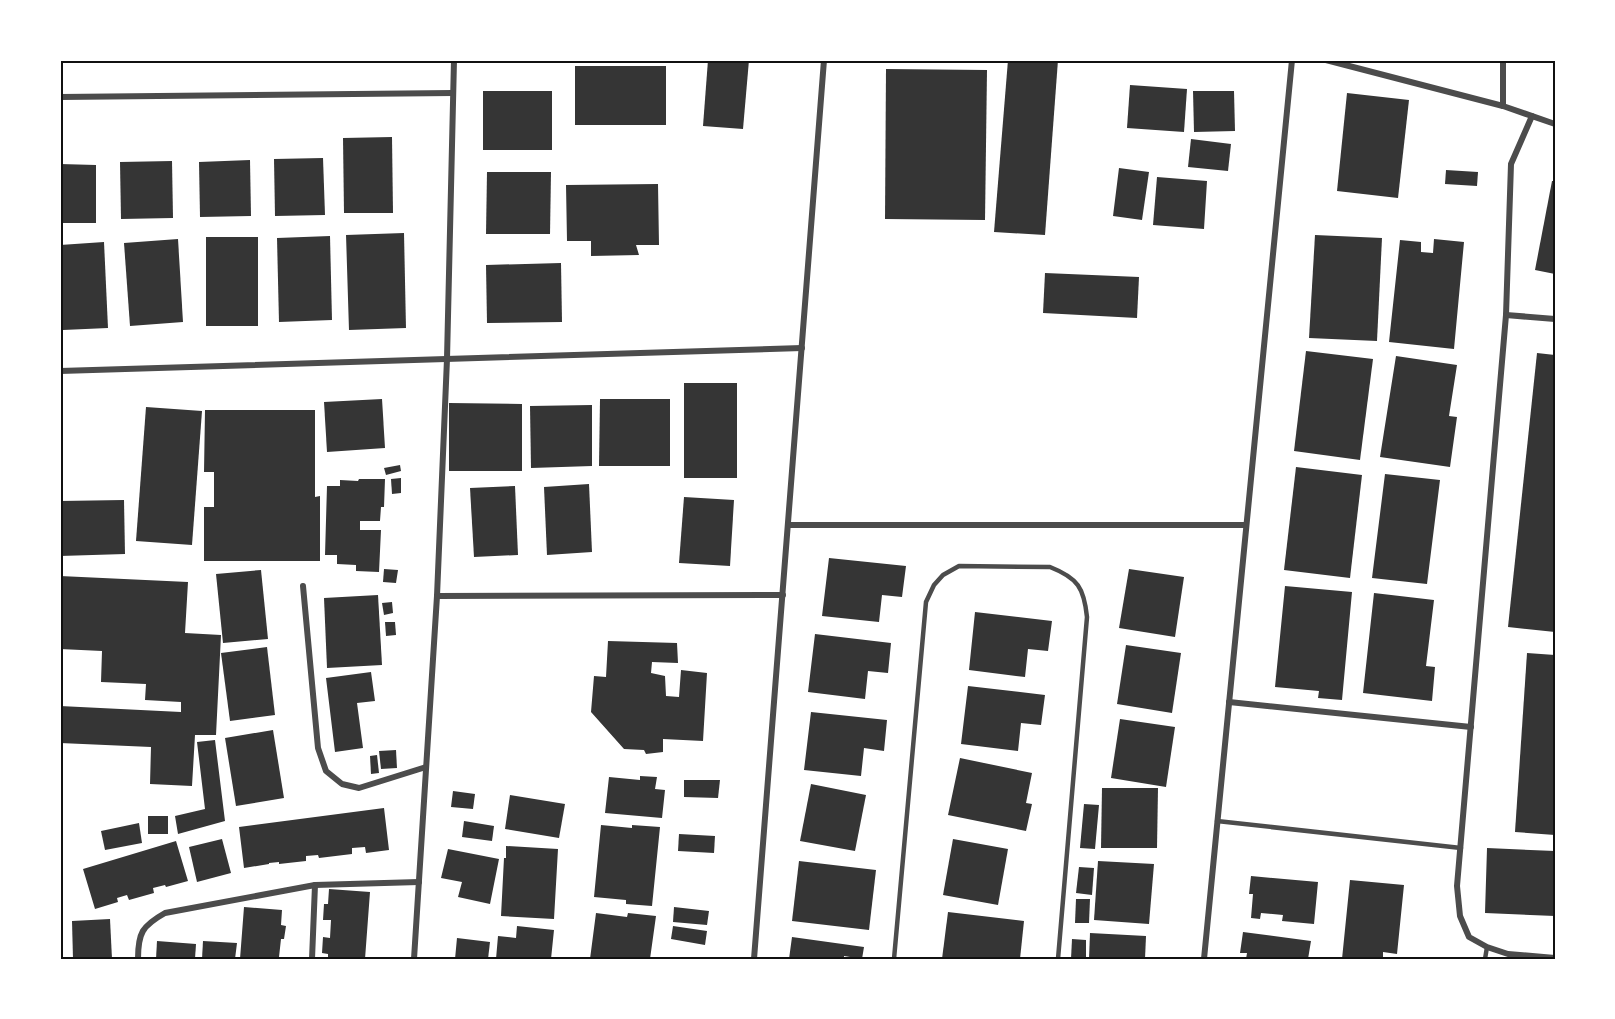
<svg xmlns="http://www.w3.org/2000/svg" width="1615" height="1019" font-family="'Fira Sans Condensed',sans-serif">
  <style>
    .building { fill: #353535 }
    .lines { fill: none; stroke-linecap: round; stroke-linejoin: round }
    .service { stroke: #4c4c4c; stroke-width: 4.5 }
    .minor { stroke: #4c4c4c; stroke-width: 6 }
    .neatline { fill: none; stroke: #111; stroke-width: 2 }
  </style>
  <rect width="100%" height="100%" fill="#fff"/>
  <!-- building -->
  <g class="building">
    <path d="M708 60H749L743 129 703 126Z"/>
    <path d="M1008 60H1058L1045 235 994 232Z"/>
    <rect x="575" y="66" width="91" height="59"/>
    <path d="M886 69 987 70 985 220 885 219Z"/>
    <path d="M1130 85 1187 89 1184 132 1127 128Z"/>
    <rect x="483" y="91" width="69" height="59"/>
    <path d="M1193 91H1234L1235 131 1194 132Z"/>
    <path d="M1347 93 1409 100 1398 198 1337 191Z"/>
    <path d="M392 137 393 213H344L343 138Z"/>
    <path d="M1191 139 1231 144 1228 171 1188 167Z"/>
    <path d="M323 158 325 215 275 216 274 159Z"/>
    <path d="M250 160 251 216 200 217 199 162Z"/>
    <path d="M172 161 173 218 121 219 120 162Z"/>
    <path d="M60 164 96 165V223H60Z"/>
    <path d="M1119 168 1149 172 1142 220 1113 216Z"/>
    <path d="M1446 170 1478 172 1477 186 1445 184Z"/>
    <path d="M487 172H551L550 234H486Z"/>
    <path d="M1157 177 1207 181 1204 229 1153 225Z"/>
    <path d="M1552 181H1555V274L1535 270Z"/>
    <path d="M658 184 659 245H636L639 255 591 256V241H567L566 185Z"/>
    <path d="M404 233 406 328 349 330 346 235Z"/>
    <path d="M1315 235 1382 238 1377 341 1309 338Z"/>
    <path d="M330 236 332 320 279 322 277 238Z"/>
    <rect x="206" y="237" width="52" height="89"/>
    <path d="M178 239 183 322 130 326 124 243Z"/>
    <path d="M1434 239 1464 242 1454 349 1389 342 1400 240 1421 242V252L1433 253Z"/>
    <path d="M104 242 108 328 63 330 60 245Z"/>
    <path d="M561 263 562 322 487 323 486 265Z"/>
    <path d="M1045 273 1139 277 1137 318 1043 313Z"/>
    <path d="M1306 351 1373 359 1360 460 1294 451Z"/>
    <path d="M1537 353 1555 355V632L1508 627Z"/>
    <path d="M1396 356 1457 365 1449 416 1457 417 1450 467 1380 457Z"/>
    <rect x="684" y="383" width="53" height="95"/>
    <path d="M382 399 385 448 327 452 324 402Z"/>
    <path d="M600 399H670V466H599Z"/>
    <path d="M449 403 522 404V471H449Z"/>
    <path d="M592 405V466L531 468 530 406Z"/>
    <path d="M146 407 202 411 192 545 136 541Z"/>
    <path d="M205 410H315V497L320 496V561H204V507H214V472H204Z"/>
    <path d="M400 465 401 471 386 475 384 468Z"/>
    <path d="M1296 467 1362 475 1350 578 1284 570Z"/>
    <path d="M1385 474 1440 480 1427 584 1372 578Z"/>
    <path d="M401 478V493L392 494 391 479Z"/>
    <path d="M359 479H385L384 507H381L380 521H360V530H381L379 572 356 571V565L337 564V555H325L327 486H340V480L358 481Z"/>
    <path d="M589 484 592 552 547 555 544 487Z"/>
    <path d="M515 486 518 555 474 557 470 488Z"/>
    <path d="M684 497 734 500 730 566 679 563Z"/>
    <path d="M124 500 125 554 60 556V501Z"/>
    <path d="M829 558 906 566 902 597 882 595 879 622 822 616Z"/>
    <path d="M384 569 398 570 396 583 383 582Z"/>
    <path d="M1129 569 1184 577 1175 637 1119 628Z"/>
    <path d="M261 570 268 639 223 643 216 574Z"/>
    <path d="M60 576 188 582 185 633 221 635 216 735H195L192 786 150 784 151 747 60 743V706L181 712V702L145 700 146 684 101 682 102 651 60 649Z"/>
    <path d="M1285 586 1352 592 1342 700 1318 698 1319 691 1275 687Z"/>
    <path d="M1374 593 1434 600 1426 666 1435 667 1432 701 1363 693Z"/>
    <path d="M378 595 382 665 327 668 324 598Z"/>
    <path d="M392 602 393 613 384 615 382 603Z"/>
    <path d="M975 612 1052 621 1048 651 1028 649 1025 677 969 670Z"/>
    <path d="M385 622H395L396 635 386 636Z"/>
    <path d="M815 634 891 643 888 673 868 671 865 699 808 692Z"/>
    <path d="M608 641 677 643 678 663 652 662 651 673 665 676 666 696 679 697 681 670 707 673 703 741 663 739V752L646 754 644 750 624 749 591 712 594 676 606 677Z"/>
    <path d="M1126 645 1181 653 1172 713 1117 704Z"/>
    <path d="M267 647 275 715 230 721 221 653Z"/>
    <path d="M1527 653 1555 655V835L1515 832Z"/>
    <path d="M371 672 375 701 357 703 363 748 335 752 326 678Z"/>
    <path d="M968 686 1045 695 1041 725 1021 723 1018 751 961 744Z"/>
    <path d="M811 712 887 720 884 751 864 748 861 776 804 770Z"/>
    <path d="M1120 719 1175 727 1166 787 1111 778Z"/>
    <path d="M273 730 284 798 236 806 225 738Z"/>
    <path d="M215 740 225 821 178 834 175 816 205 809 197 742Z"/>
    <path d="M396 750 397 768 381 769 379 751Z"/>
    <path d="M377 755 379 773 371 774 370 756Z"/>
    <path d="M960 758 1032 773 1026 803 1032 804 1026 831 948 815Z"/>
    <path d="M640 776 657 777 655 789 665 790 662 818 605 813 609 777 640 780Z"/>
    <path d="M684 780H720L718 798 684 797Z"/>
    <path d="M811 784 866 795 855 851 800 841Z"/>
    <path d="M1102 788H1158L1157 848H1101Z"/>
    <path d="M453 791 475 794 473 809 451 807Z"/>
    <path d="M510 795 565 804 559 838 505 829Z"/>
    <path d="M1084 804 1099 805 1095 849 1080 848Z"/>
    <path d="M384 808 389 850 366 853 365 847 352 848V854L319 858 318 855 306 856V861L279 864V862L269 863V864L244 868 239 827Z"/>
    <rect x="148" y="816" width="20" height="18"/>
    <path d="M464 821 494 826 492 841 462 837Z"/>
    <path d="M139 823 142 843 105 850 101 831Z"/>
    <path d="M601 825 632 828V825L660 827 652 906 626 904V900L594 897Z"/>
    <path d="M679 834 715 836 714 853 678 851Z"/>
    <path d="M222 839 231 873 197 882 189 847Z"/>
    <path d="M953 839 1008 849 998 905 943 895Z"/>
    <path d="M176 841 188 881 166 887 165 885 153 888 154 893 129 900 127 895 117 898 118 902 95 909 83 869Z"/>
    <path d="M506 846 558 849 554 919 501 916 504 858H506Z"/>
    <path d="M1487 848 1555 851V916L1485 913Z"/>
    <path d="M448 849 499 859 490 904 458 897 462 882 441 878Z"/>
    <path d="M799 861 876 870 869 930 792 921Z"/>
    <path d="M1098 861 1154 864 1149 924 1094 920Z"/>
    <path d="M1079 867 1094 868 1092 895 1076 893Z"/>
    <path d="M1251 876 1318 882 1314 924 1282 921 1283 915 1261 913 1260 919 1251 918 1253 894H1249Z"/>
    <path d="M1350 880 1404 885 1397 954 1383 952V959H1342Z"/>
    <path d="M329 889 370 892 365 959H328V954L322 953 323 937 330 938 331 920H323L324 904H328Z"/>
    <path d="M1076 899H1090L1089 923H1075Z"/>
    <path d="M244 907 282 910 281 925 286 926 284 939H281L279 957H285V959H240Z"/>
    <path d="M674 907 709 911 707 925 673 922Z"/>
    <path d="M948 912 1024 921 1020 959H942Z"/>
    <path d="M596 913 627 917 628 913 656 916 650 959H590Z"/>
    <path d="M110 919 112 959H73L72 921Z"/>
    <path d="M517 926 554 930 551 959H496L498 936 516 938Z"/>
    <path d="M673 926 707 931 705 945 671 939Z"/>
    <path d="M1243 932 1311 941 1308 959H1246L1247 953H1240Z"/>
    <path d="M1090 933 1146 936 1145 959H1089Z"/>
    <path d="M792 937 864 947 862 959 844 956V959H789Z"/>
    <path d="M457 938 490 942 488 959H455Z"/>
    <path d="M1072 939 1086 940V959H1071Z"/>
    <path d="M157 941 196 944 195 959H156Z"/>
    <path d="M203 941 237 943 235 959H202Z"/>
  </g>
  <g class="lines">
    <!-- service -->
    <g class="service">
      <path d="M1217 821 1461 848"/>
      <path d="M894 959 926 602 934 585 943 575 959 566 1050 567C1078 578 1084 588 1087 617L1058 959"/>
      <path d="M1485 959 1487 947"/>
    </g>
    <!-- minor -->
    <g class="minor">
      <path d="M1326 60 1503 106 1555 124"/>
      <path d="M60 97 453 93"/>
      <path d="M1503 106V60"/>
      <path d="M1532 116 1511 164 1506 315 1457 886 1460 916 1469 937 1487 947 1508 954 1555 958"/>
      <path d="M1506 315 1555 319"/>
      <path d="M60 371 802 348"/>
      <path d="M788 525H1246"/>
      <path d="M303 586 318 748 326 771 342 784 359 788 426 767"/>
      <path d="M437 596 783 595"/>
      <path d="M1229 702 1471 727"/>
      <path d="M138 959C138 933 142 926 165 913L315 885 419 882"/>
      <path d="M312 959 315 885"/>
      <path d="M414 959 437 596 447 359 454 60"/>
      <path d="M754 959 824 60"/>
      <path d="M1204 959 1292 60"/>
    </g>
  </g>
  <!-- border -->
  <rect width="1615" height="1019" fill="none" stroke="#ffffff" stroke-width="123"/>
  <rect x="62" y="62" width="1492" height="896" class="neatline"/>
</svg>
